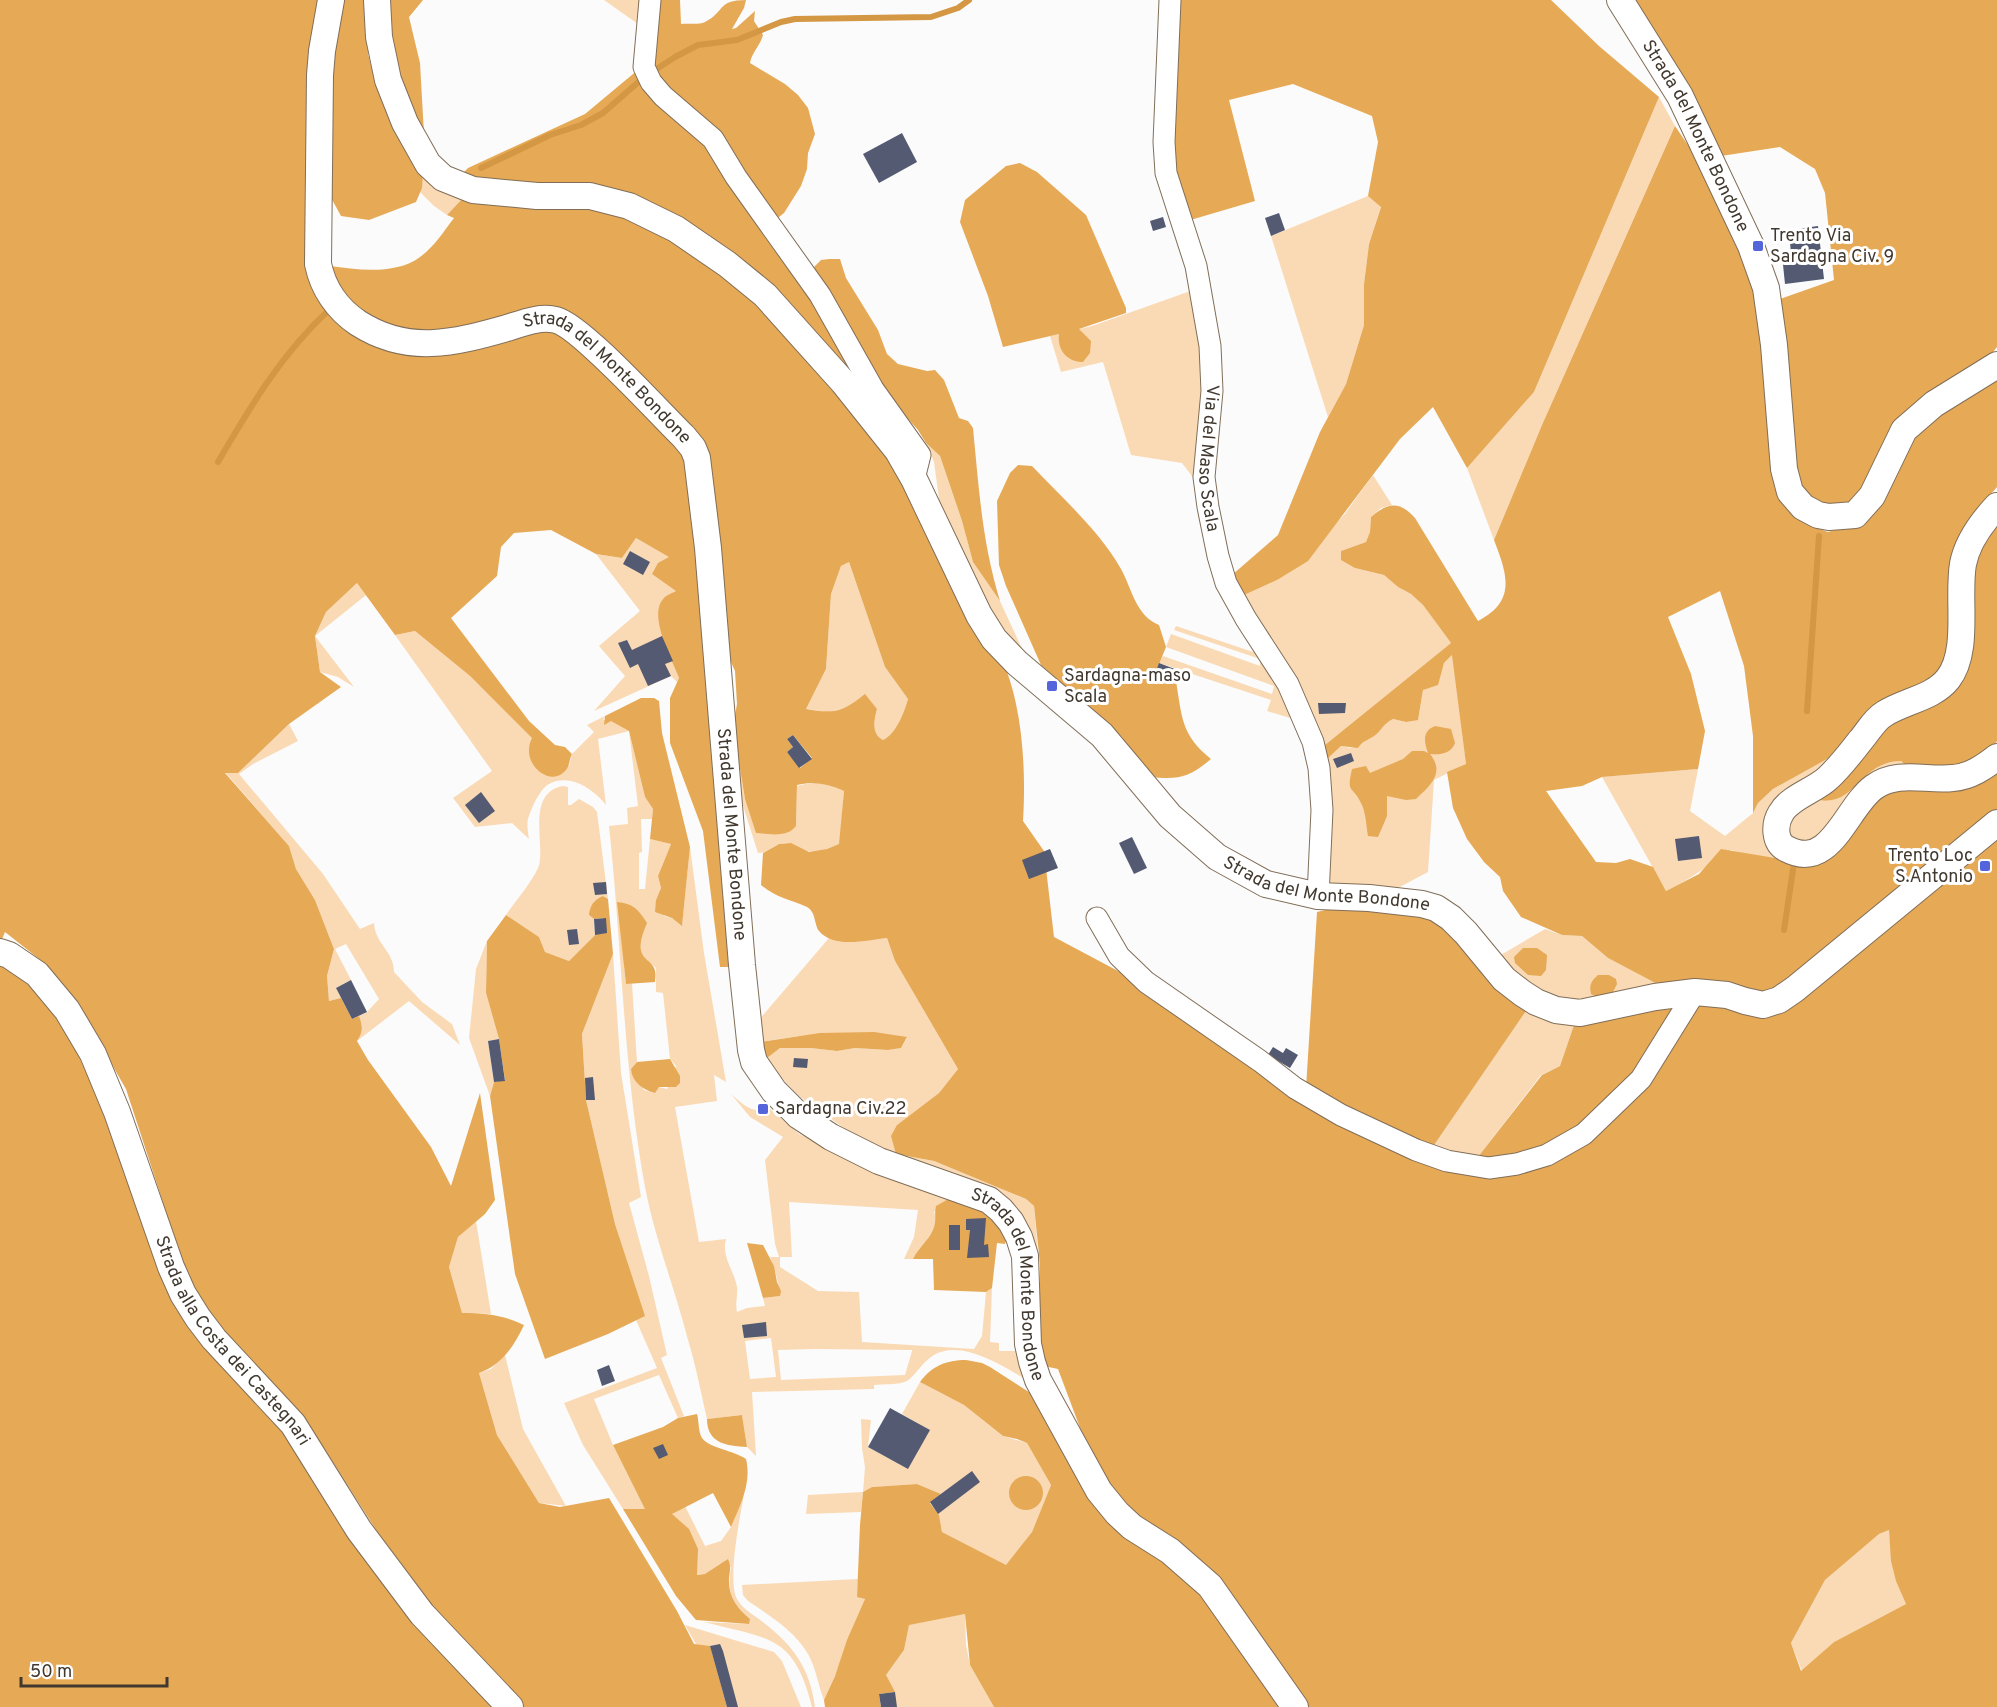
<svg xmlns="http://www.w3.org/2000/svg" width="1997" height="1707" font-family="Overpass,sans-serif">
  <style>
    .green { fill: #fadab4; fill-rule: evenodd }
    .forest { fill: #e6a956; fill-rule: evenodd }
    .lines { fill: none; stroke-linecap: round; stroke-linejoin: round }
    .stream { stroke: #d49743; stroke-width: 6 }
    .building { fill: #535a72 }
    .minor-casing { stroke: #816e58; stroke-width: 23 }
    .tertiary-casing { stroke: #816e58; stroke-width: 28 }
    .minor { stroke: #fff; stroke-width: 21 }
    .tertiary { stroke: #fff; stroke-width: 26 }
    .poi-dot { fill: #5464da; stroke: #fff; stroke-width: 2 }
    .labels { text-anchor: middle; dominant-baseline: central; stroke-width: 6; stroke-linejoin: round; paint-order: stroke }
    .street-label { font-size: 18px; fill: #41392f; stroke: #fff }
    .poi-label { font-size: 18px; fill: #41392f; stroke: #fff; text-anchor: start }
  </style>
  <rect width="100%" height="100%" fill="#fbfbfb"/>
  <!-- green -->
  <g class="green">
    <path d="M604 0H641L638 24Z"/>
    <path d="M1659 97 1675 126 1542 425 1494 540 1467 468 1534 392Z"/>
    <path d="M423 173C435 187 445 194 462 199L447 215 434 206 420 192Z"/>
    <path d="M1368 196 1381 206 1369 244 1364 284V325L1346 384 1328 417 1271 236Z"/>
    <path d="M1196 289 1208 366 1195 480 1182 463 1131 455 1103 362 1061 372 1050 336 1092 326Z"/>
    <path d="M926 443 940 456 962 521 973 562 1000 601 1024 653 1006 636 997 621 940 506 934 462Z"/>
    <path d="M1373 475 1392 505 1381 508 1371 517 1370 533 1366 542 1341 551 1355 568 1384 575 1398 587 1411 594 1423 605 1451 643 1320 749 1242 596 1277 580 1344 515Z"/>
    <path d="M636 538 670 557 677 591 673 661 679 678 677 682 671 676 594 711 625 676 599 646 640 611 596 554 622 558Z"/>
    <path d="M849 562 885 667 908 699C904 713 896 734 883 740 871 734 874 720 877 709L849 707 829 712 806 709 826 669 831 594 841 566Z"/>
    <path d="M357 583 366 595 315 636 354 687 338 677 320 672 315 636 326 612Z"/>
    <path d="M1176 626 1256 653 1262 649 1297 720 1267 711 1271 700 1159 663 1163 656 1272 694 1274 686 1166 647 1171 634 1260 666V659L1174 630Z"/>
    <path d="M415 631 470 676 533 738 569 766 572 754 594 732 587 725 605 716 603 720H611L629 731 645 797 653 809 652 819H641L642 852 639 853V889H645L650 839 671 844 658 876 661 888 656 900 664 916 672 918 682 925 690 847 704 953 726 1082 714 1075 717 1101 675 1107 699 1242 726 1239C721 1256 734 1270 737 1287 738 1295 735 1303 737 1312L747 1308 765 1306 763 1298 780 1296C781 1290 773 1263 770 1257H779L775 1244 765 1160 783 1137 750 1117 731 1094C744 1105 751 1114 770 1109L799 1134 851 1157 952 1197 934 1212C942 1231 920 1243 913 1259H904L914 1237 918 1210 789 1202 792 1257H780V1267L818 1291 859 1292 862 1342 974 1349 982 1336 986 1292 992 1288 990 1342 999 1343V1351H1018L1032 1383C1007 1369 963 1338 934 1355 923 1361 915 1376 907 1381 899 1385 883 1384 874 1385V1389L752 1392 756 1456 747 1447 742 1415 707 1419C701 1393 696 1366 688 1340 675 1289 655 1239 645 1187 623 1067 622 946 609 826L628 824 627 808 638 806 629 731 598 739 606 805C593 789 570 773 549 784 540 789 532 807 529 816 526 822 528 832 529 839L512 823 475 827 453 798 492 771 395 635ZM641 937C638 956 643 956 656 968V992L663 993 670 1059 676 1066 667 1089 659 1087 654 1093 644 1090 631 1069 637 1062 632 983 626 984 624 965ZM771 1338 776 1377 750 1379 745 1341ZM814 1349 912 1350V1351L905 1375 781 1380 778 1350Z"/>
    <path d="M1453 654 1466 764 1434 780 1428 872 1396 889 1331 886 1327 882 1326 760 1341 746 1351 748 1375 735 1384 724 1393 719 1406 722 1418 719 1423 690 1438 680 1444 663Z"/>
    <path d="M289 724 298 741 253 764 239 774 323 874 360 929 374 923C375 944 394 951 394 972L422 1002 452 1024 460 1045 409 1001 357 1041 362 1025 359 1016 367 1012 379 999 346 944 335 949 351 980 336 988 341 998 329 1001 327 976 334 949 315 900 296 869 289 846 225 772 238 773Z"/>
    <path d="M733 726 745 799 796 826 797 786C812 781 830 784 844 790L840 844C830 848 817 854 807 851 797 848 791 841 780 844 772 846 767 853 758 853L738 790Z"/>
    <path d="M1838 753 1764 826 1765 840 1775 858 1749 855 1731 850C1708 865 1691 879 1666 891L1602 777 1698 769 1690 811 1725 836 1753 813 1758 803 1773 789Z"/>
    <path d="M1890 761H1901L1905 765 1833 821 1816 838 1802 843C1799 841 1792 839 1790 835 1780 823 1810 806 1818 800 1850 806 1862 769 1890 761Z"/>
    <path d="M563 786 568 787V805H571L579 799 593 807 597 812 608 899 603 896 589 915 594 919 595 935 569 961 545 952 539 937 506 915C516 900 530 885 538 868 547 849 524 793 563 786Z"/>
    <path d="M1545 929 1562 935 1582 936 1608 958 1661 986C1617 996 1566 1014 1526 983 1516 975 1508 965 1499 956Z"/>
    <path d="M829 938 847 942 887 938 895 961 958 1069 939 1093 897 1125 896 1154 934 1161 1026 1199 1034 1206 1038 1253 1024 1220 1016 1210 971 1180 896 1154 865 1141 848 1131 799 1096 775 1071 767 1058 780 1048H811L837 1051 855 1048 888 1050 901 1048 907 1038C854 1029 812 1033 760 1042L757 1022Z"/>
    <path d="M487 941 486 993 499 1039 488 1041 494 1082 490 1096 469 1038 476 969Z"/>
    <path d="M613 954 621 1073 641 1197 629 1203 649 1276 667 1355 661 1358 684 1416 678 1418 659 1375 594 1399 613 1445 646 1510 623 1509 583 1445 564 1403 657 1368 636 1320 644 1316 615 1224 586 1100 582 1034Z"/>
    <path d="M1528 1008 1563 1025H1574L1560 1066 1541 1075 1474 1162 1430 1151Z"/>
    <path d="M476 1221 491 1314 462 1313 449 1267 458 1237Z"/>
    <path d="M505 1355 523 1429 566 1506 539 1503 497 1435 479 1373 491 1369Z"/>
    <path d="M920 1382 964 1405 1003 1436 1027 1443 1051 1485 1032 1532 1007 1566 942 1532 939 1515 930 1502 941 1494 917 1484 872 1487 863 1492 861 1512 806 1514 808 1495 863 1492 865 1467 862 1448 861 1419 871 1420 868 1447 908 1468 929 1430 902 1414Z"/>
    <path d="M744 1494C740 1518 727 1579 737 1599 742 1609 756 1616 764 1623 794 1646 810 1669 815 1707H812C794 1634 768 1639 704 1622L748 1624 750 1619C731 1602 727 1592 731 1567L705 1574 696 1575V1564L672 1514 685 1506 705 1546 721 1541 731 1527Z"/>
    <path d="M1889 1530C1891 1558 1894 1577 1906 1604L1834 1642 1802 1671 1791 1643 1825 1580 1879 1534Z"/>
    <path d="M858 1579 857 1596 865 1599C851 1632 840 1667 824 1700 818 1685 816 1668 808 1654 794 1630 770 1616 748 1601L743 1595 742 1585Z"/>
    <path d="M965 1614 966 1645 970 1665 994 1707H897L886 1675 904 1650 909 1624Z"/>
    <path d="M685 1625 774 1652 782 1661 801 1707H727L723 1691Z"/>
  </g>
  <!-- forest -->
  <g class="forest">
    <path d="M0 0H322L308 86 307 234 361 336 552 330 571 338 674 444 683 455 693 485 732 967H720L703 831 670 743V698L679 678C672 659 647 615 664 598 666 595 673 593 676 591L652 574 658 563 669 557 636 538 622 558 596 554 551 530 514 533 501 547 497 576 451 618 529 721 555 745 565 747 572 754C569 760 570 766 565 771 551 788 519 764 532 738L470 676 415 631 395 635 357 583 326 612 315 636 320 672 341 687 289 724 238 773H225L289 846 296 869 315 900 334 949 327 976 329 1001 341 998 352 1019 359 1016C363 1026 363 1032 357 1041L368 1060 431 1147 451 1186 480 1093 495 1200 485 1214 458 1237 449 1267 462 1313C485 1313 503 1315 524 1325 514 1346 502 1365 479 1373L497 1435 539 1503 560 1507 609 1498 677 1611 694 1644 710 1646 727 1707H523L436 1612 378 1533 317 1437 302 1417 209 1314 187 1276 126 1089 73 997 43 962 5 932 0 944Z"/>
    <path d="M341 0H366L368 54 374 76 423 173 422 188 416 202 369 220 341 216 329 194 327 105Z"/>
    <path d="M388 0H423L409 17 420 63 424 134 396 65 391 45Z"/>
    <path d="M655 0H680L681 24C688 23 699 25 705 22 725 12 717 0 746 0L744 8 732 29 736 28 755 11 754 21 763 35C760 46 752 52 750 63L785 84 798 95 808 108 815 134 808 153 807 169 801 186 784 213 774 221 666 91 649 64Z"/>
    <path d="M1176 0H1551L1599 46 1659 97 1534 392 1467 468 1433 407 1400 439 1308 561 1277 580 1242 596 1232 575 1278 535 1320 432 1346 384 1364 325V284L1369 244 1381 207 1368 196 1378 142 1372 116 1293 84 1229 100 1255 201 1187 221 1173 177Z"/>
    <path d="M1632 0H1997V347L1989 357 1893 425 1877 465 1855 500 1844 505H1826L1810 497 1800 483 1797 474 1780 299 1834 280 1825 193 1815 169 1780 147 1721 156 1693 93Z"/>
    <path d="M639 69 692 124 769 231 875 404 683 221 459 177 468 168 585 114Z"/>
    <path d="M1675 126 1696 157 1756 288 1780 497 1792 515 1806 524 1828 532 1848 526 1916 433 1997 372V487L1970 518 1962 532 1951 647 1941 676 1838 753 1773 789 1758 803 1753 813V736L1744 666 1720 591 1668 617 1691 674 1705 731 1698 769 1602 777 1582 786 1546 791 1596 862 1616 863 1630 859 1653 867 1666 891 1699 874 1721 849 1775 858 1788 863 1881 794 1997 767V809L1792 978 1780 987 1763 994 1661 986 1608 958 1582 936 1562 935 1521 917 1503 891 1500 877 1484 862 1467 839 1453 808 1447 772 1466 764 1452 655 1444 663 1438 685 1423 690 1418 720 1406 722 1393 719C1381 725 1382 731 1374 736 1367 741 1363 740 1358 748L1341 746 1326 760 1320 749 1451 643 1423 605 1411 594 1398 587 1384 575 1355 568 1341 560V551L1366 542 1370 532 1371 517C1387 503 1399 500 1415 518L1478 621C1517 601 1507 574 1494 540L1542 425Z"/>
    <path d="M1020 163 1037 172 1086 215 1126 308V313L1079 329 1091 341 1090 353 1083 362C1067 362 1057 350 1059 334L1003 347 988 296 960 222 965 200 1006 166Z"/>
    <path d="M462 199 608 209 653 229 718 272 742 292 769 316 852 409 900 474 1006 669C1023 714 1026 773 1023 821L1044 851 1054 937 1135 980 1310 1103 1488 1173 1587 1138 1697 1003 1787 1005 1997 833V1707H1306L1117 1495 1085 1441 1058 1369 1044 1366 1040 1348V1264L1034 1206 1026 1199 934 1161 896 1154 891 1136 897 1125 939 1093 958 1069 895 961 887 938C867 940 834 949 819 931 814 924 816 912 807 907 789 899 776 898 761 885L763 853 779 844 791 843 809 852 827 849 839 844 844 791C830 784 812 781 797 785L796 826C787 838 769 834 756 833L745 799 733 726 737 704 735 671 726 651 711 464 708 454 554 308 535 307 497 319 430 334 386 327 347 301 330 266C358 270 396 275 420 257 434 247 444 231 454 218L447 215ZM849 562 885 667 908 699C904 713 896 734 883 740 871 734 874 720 877 709L865 694C843 712 834 714 806 709L826 669 831 594 841 566ZM793 735 812 758 800 768 787 752 793 747 787 739ZM1889 1530 1891 1561 1896 1581 1906 1604 1834 1642 1801 1671 1791 1643 1825 1580 1879 1534Z"/>
    <path d="M829 259H840L846 278 878 330 887 354 898 364 927 371 935 370 944 380 959 418 968 421 973 428C979 489 982 542 1000 601L973 562 962 521 940 456 926 443 918 430 893 402 813 273 814 267 821 260Z"/>
    <path d="M1018 465 1032 466C1062 498 1099 530 1121 569 1132 589 1136 616 1159 625L1166 647 1155 674 1176 681C1182 717 1181 735 1211 759 1190 777 1179 780 1151 777L1122 737 1041 665 1006 586 999 565 997 501 1010 473Z"/>
    <path d="M1997 517V741L1991 752 1958 768 1905 765 1901 761C1860 761 1856 807 1818 800L1880 724 1944 693 1969 566Z"/>
    <path d="M641 698H654L659 701 662 733 690 847 682 926 672 918 655 912 656 900 661 888 658 876 671 844 650 839 653 809 645 797 629 731 611 721 604 725 605 716Z"/>
    <path d="M1435 726 1451 729 1455 743C1451 754 1440 755 1430 754 1445 773 1431 785 1416 799L1406 800 1387 796V816L1378 837 1368 836C1366 825 1366 812 1361 803 1353 785 1346 795 1352 769L1366 766 1370 773 1403 759 1412 751H1424L1428 753C1424 742 1422 731 1435 726Z"/>
    <path d="M603 896 608 899 613 954 582 1034 586 1100 615 1224 645 1316 608 1334 545 1359 515 1274 490 1096 494 1082 505 1080 499 1039 486 993 487 941 506 915 539 937 545 952 569 961 595 935 605 918 594 919 589 915C590 905 594 900 603 896Z"/>
    <path d="M617 902C633 903 639 910 647 923 627 969 661 952 655 982L626 984Z"/>
    <path d="M1334 908 1411 912 1438 920 1528 1008 1430 1151 1306 1088 1317 912Z"/>
    <path d="M1523 948H1537L1547 955 1546 970 1541 976 1528 975 1515 963 1514 957Z"/>
    <path d="M0 959 26 979 54 1014 77 1052 113 1133 165 1275 286 1429 500 1707H0Z"/>
    <path d="M1598 975H1609L1616 979 1617 984 1612 994 1599 998 1591 994C1589 985 1591 981 1598 975Z"/>
    <path d="M1683 1003 1636 1080 1545 1152 1474 1162 1542 1075 1560 1066 1574 1025Z"/>
    <path d="M874 1032 907 1037 901 1048 888 1050 855 1048 837 1051 811 1048H780L767 1058 760 1042 820 1033Z"/>
    <path d="M670 1059 680 1076V1083L676 1087H659L655 1093C643 1090 632 1082 631 1069L637 1062Z"/>
    <path d="M952 1197 990 1215 1008 1234 1005 1244 997 1243 992 1288 986 1292 934 1290 933 1259H913C918 1248 928 1241 933 1230 937 1221 934 1215 936 1206Z"/>
    <path d="M747 1243 763 1245 774 1266 777 1282 781 1291 780 1296 763 1298Z"/>
    <path d="M966 1360 982 1363 990 1367 1032 1394 1172 1565 1218 1612 1284 1707H994L970 1665 965 1614 909 1625 904 1650 886 1675 895 1692 879 1694 881 1707H825L824 1700 835 1676 847 1640 865 1599 857 1597 860 1525 863 1492 872 1487 917 1484 941 1494 930 1503 939 1515 942 1532 1006 1565 1032 1532 1051 1485 1027 1443 1017 1439 1003 1436 964 1405 920 1382C932 1366 946 1360 966 1360Z"/>
    <path d="M697 1414C699 1420 698 1432 702 1438 709 1448 735 1451 746 1459 752 1483 740 1506 731 1527L713 1493 672 1514 689 1529 698 1549 697 1575 705 1574 728 1559C731 1566 730 1570 729 1578 728 1596 737 1608 750 1619L749 1624 696 1620 676 1596 623 1509H645L613 1445 663 1427 678 1418Z"/>
    <path d="M742 1415 747 1447C726 1446 707 1443 707 1419Z"/>
    <circle cx="1026" cy="1493" r="17"/>
  </g>
  <g class="lines">
    <!-- stream -->
    <g class="stream">
      <path d="M481 168 550 135 581 125 603 113 643 78 675 57 698 45 737 40 781 22 795 19 931 17 958 8 969 0"/>
      <path d="M218 462C250 407 282 353 329 310"/>
      <path d="M1807 711 1819 536"/>
      <path d="M1784 930 1794 863"/>
    </g>
  </g>
  <!-- building -->
  <g class="building">
    <path d="M902 133 917 162 879 183 863 154Z"/>
    <path d="M1279 213 1285 230 1271 236 1265 218Z"/>
    <path d="M1163 217 1166 227 1153 231 1150 221Z"/>
    <path d="M1818 226 1824 279 1785 284 1782 255 1791 254 1789 230Z"/>
    <path d="M630 551 650 562 643 575 623 564Z"/>
    <path d="M662 636 673 661 665 664 671 676 648 686 638 664 630 668 618 643 627 640 632 650Z"/>
    <path d="M1159 663 1180 671 1176 681 1155 674Z"/>
    <path d="M1318 703H1346L1345 713 1319 714Z"/>
    <path d="M793 735 812 759 799 768 787 752 793 747 787 739Z"/>
    <path d="M1351 753 1354 761 1337 768 1333 759Z"/>
    <path d="M481 792 495 811 479 823 465 805Z"/>
    <path d="M1699 836 1702 858 1678 861 1675 839Z"/>
    <path d="M1132 837 1147 868 1134 874 1119 843Z"/>
    <path d="M1050 849 1058 868 1029 879 1022 860Z"/>
    <path d="M606 882 607 894 595 895 593 883Z"/>
    <path d="M606 918 607 933 595 935 594 919Z"/>
    <path d="M577 929 579 944 569 945 567 930Z"/>
    <path d="M351 980 367 1012 352 1019 336 988Z"/>
    <path d="M499 1039 505 1081 494 1082 488 1041Z"/>
    <path d="M1273 1047 1283 1053 1286 1048 1298 1055 1290 1068 1268 1055Z"/>
    <path d="M794 1058 808 1059 807 1068 793 1067Z"/>
    <path d="M593 1077 595 1100H586L585 1078Z"/>
    <path d="M986 1218 984 1245 988 1244 989 1257 967 1258 970 1230H966V1219Z"/>
    <rect x="949" y="1225" width="11" height="25"/>
    <path d="M766 1322 767 1336 744 1338 742 1325Z"/>
    <path d="M609 1365 615 1381 602 1386 597 1370Z"/>
    <path d="M890 1408 930 1430 908 1469 868 1447Z"/>
    <path d="M663 1444 668 1455 659 1459 653 1448Z"/>
    <path d="M972 1471 980 1482 938 1514 930 1502Z"/>
    <path d="M720 1644 723 1651 738 1707H727L710 1646Z"/>
    <path d="M895 1692 897 1707H881L879 1694Z"/>
  </g>
  <g class="lines">
    <!-- minor casing -->
    <g class="minor-casing">
      <g id="minor">
        <path d="M650 0 644 67 651 82 663 96 713 139 736 177 820 295 873 389 920 455 914 479"/>
        <path id="s1" d="M1170 0 1164 142 1166 173 1196 266 1210 346 1212 391 1204 477 1208 507 1218 556 1226 583 1246 619 1288 684 1313 742 1319 768 1322 810 1318 896"/>
        <path d="M1097 918 1119 956 1146 982 1260 1061 1295 1088 1341 1115 1416 1150 1447 1161 1489 1168 1517 1164 1547 1155 1584 1134 1641 1079 1695 992"/>
      </g>
    </g>
    <!-- tertiary casing -->
    <g class="tertiary-casing">
      <g id="tertiary">
        <path id="s2" d="M331 0 322 51 320 75 318 264C323 288 337 309 358 323 408 355 454 343 507 328 523 323 540 316 556 320 581 326 661 415 684 437L693 448 697 458 708 548 742 965 751 1050 754 1062 774 1091 799 1116 831 1137 879 1161 989 1200 1001 1210 1011 1222 1019 1237 1025 1256 1028 1344 1032 1362 1038 1380 1099 1491 1117 1513 1132 1527 1170 1551 1210 1586 1295 1707"/>
        <path id="s3" d="M377 0 379 37 388 80 405 123 428 164 443 178 473 190 537 196H590L629 206 676 229 727 264 765 295 843 382 898 451 914 479 979 615 994 639 1017 663 1102 735 1170 816 1217 857 1266 884 1318 896 1369 898 1422 904 1436 908 1451 918 1466 933 1504 979 1522 993 1536 1002 1556 1010 1580 1013 1655 997 1695 992 1727 995 1745 1001 1763 1005 1779 1000 1795 989 1997 823"/>
        <path id="s4" d="M1620 0 1680 96 1751 246 1766 288 1774 345 1784 469 1790 492 1803 507 1818 515 1829 517 1855 515 1872 496 1904 430 1934 404 1997 365"/>
        <path d="M1997 506C1982 522 1967 543 1963 564 1957 598 1970 651 1948 679 1933 698 1904 701 1884 714 1874 720 1868 732 1860 741 1850 754 1840 767 1828 778 1814 791 1790 797 1781 813 1774 824 1774 843 1787 849 1831 872 1846 807 1874 787 1898 770 1926 781 1953 778 1970 777 1984 767 1997 757"/>
        <path id="s5" d="M0 952 9 955 37 974 67 1010 93 1054 117 1112 171 1267 183 1294 198 1318 214 1339 293 1424 359 1530 422 1614 510 1707"/>
      </g>
    </g>
    <!-- minor -->
    <use href="#minor" class="minor"/>
    <!-- tertiary -->
    <use href="#tertiary" class="tertiary"/>
  </g>
  <!-- markers -->
  <g class="poi-dot">
    <rect x="1752" y="240" width="12" height="12" rx="3"/>
    <rect x="1046" y="680" width="12" height="12" rx="3"/>
    <rect x="1979" y="860" width="12" height="12" rx="3"/>
    <rect x="757" y="1103" width="12" height="12" rx="3"/>
  </g>
  <g class="labels">
    <!-- street labels -->
    <g class="street-label">
      <text stroke="none"><textPath href="#s4" startOffset="156">Strada del Monte Bondone</textPath></text>
      <text stroke="none"><textPath href="#s2" startOffset="616">Strada del Monte Bondone</textPath></text>
      <text stroke="none"><textPath href="#s1" startOffset="465">Via del Maso Scala</textPath></text>
      <text stroke="none"><textPath href="#s2" startOffset="1120">Strada del Monte Bondone</textPath></text>
      <text stroke="none"><textPath href="#s3" startOffset="1392">Strada del Monte Bondone</textPath></text>
      <text stroke="none"><textPath href="#s2" startOffset="1716">Strada del Monte Bondone</textPath></text>
      <text stroke="none"><textPath href="#s5" startOffset="464">Strada alla Costa dei Castegnari</textPath></text>
    </g>
    <!-- poi labels -->
    <g class="poi-label">
      <text x="1770" y="236">Trento Via<tspan x="1770" dy="21">Sardagna Civ. 9</tspan></text>
      <text x="1064" y="676">Sardagna-maso<tspan x="1064" dy="21">Scala</tspan></text>
      <text x="1973" y="856" text-anchor="end">Trento Loc<tspan x="1973" dy="21">S.Antonio</tspan></text>
      <text x="775" y="1109">Sardagna Civ.22</text>
    </g>
  </g>
  <!-- scale -->
  <path d="M21 1677v9h146v-9" fill="none" stroke="#41392f" stroke-width="3"/>
  <text x="30" y="1677" font-size="18" fill="#41392f" stroke="#ffffff" stroke-width="4.5" paint-order="stroke">50 m</text>
</svg>
